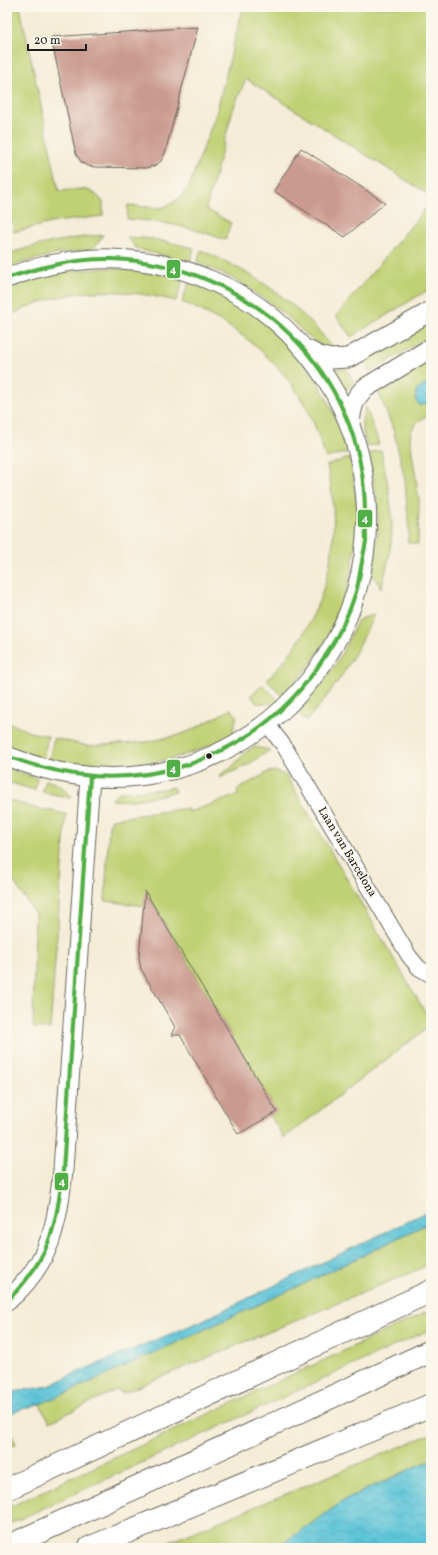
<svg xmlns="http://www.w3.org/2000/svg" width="438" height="1555" font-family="Vollkorn,serif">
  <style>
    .green { fill: #c0d174; stroke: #6e7648 }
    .water { fill: url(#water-waves); stroke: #3c707a }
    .building { fill: #ca9a8e }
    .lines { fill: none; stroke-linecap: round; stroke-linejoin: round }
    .minor-casing { stroke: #68655d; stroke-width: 17 }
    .tertiary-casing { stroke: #68655d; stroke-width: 21 }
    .motorway-casing { stroke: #68655d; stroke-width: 24 }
    .minor { stroke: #fff; stroke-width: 15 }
    .tertiary { stroke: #fff; stroke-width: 19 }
    .motorway { stroke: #fff; stroke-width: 22 }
    .bus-1-casing { stroke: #fbf7ec; stroke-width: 7 }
    .bus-1 { stroke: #50af46; stroke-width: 4 }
    .bus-dot { fill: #1c1c1c; stroke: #fbf7ec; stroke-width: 1.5 }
    .labels { text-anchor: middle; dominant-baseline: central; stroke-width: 3.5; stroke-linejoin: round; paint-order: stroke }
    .street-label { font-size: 12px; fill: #1c1c1c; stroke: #fbf7ec }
    .line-badge { stroke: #fbf7ec; stroke-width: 1.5 }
    .badge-label { font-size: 11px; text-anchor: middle; font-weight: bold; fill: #fff }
  </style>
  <defs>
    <pattern id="water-waves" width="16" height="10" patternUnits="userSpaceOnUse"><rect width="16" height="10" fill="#5cc4d8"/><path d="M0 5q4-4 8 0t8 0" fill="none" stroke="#4fa8b9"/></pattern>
  </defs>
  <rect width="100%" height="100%" fill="#fbf7ec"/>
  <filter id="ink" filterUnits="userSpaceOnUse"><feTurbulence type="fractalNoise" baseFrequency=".025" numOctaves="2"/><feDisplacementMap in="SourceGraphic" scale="8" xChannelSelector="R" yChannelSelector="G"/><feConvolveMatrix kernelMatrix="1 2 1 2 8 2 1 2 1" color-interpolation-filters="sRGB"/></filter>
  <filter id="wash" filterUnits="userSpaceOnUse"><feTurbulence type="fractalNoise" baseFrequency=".012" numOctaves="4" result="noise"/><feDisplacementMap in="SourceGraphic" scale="16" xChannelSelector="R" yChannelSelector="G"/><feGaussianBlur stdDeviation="0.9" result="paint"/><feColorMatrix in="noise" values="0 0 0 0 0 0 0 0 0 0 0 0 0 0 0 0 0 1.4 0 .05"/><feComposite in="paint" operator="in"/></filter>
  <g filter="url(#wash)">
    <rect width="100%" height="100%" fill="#f4ecd6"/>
    <!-- green -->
    <g class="green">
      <path d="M7 7H20L59 191C78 190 89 184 103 202V216L55 222 14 232 7 204Z"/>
      <path d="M243 7H431V196L246 79 233 109 206 209 231 223 225 240C190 226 163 222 127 219L128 205 156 208 164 207 174 202 181 197 189 186 216 114Z"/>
      <path d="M431 202V288L351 337 336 316Z"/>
      <path d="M103 235 94 248 88 250 58 254 24 262 7 269V254C39 244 69 238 103 235Z"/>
      <path d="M127 237 153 239 194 248 190 262 137 249Z"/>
      <path d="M201 250C257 275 296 301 335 350 314 347 303 329 287 317 274 306 259 295 245 286 230 276 213 269 197 263Z"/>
      <path d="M115 268 165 275 183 280 176 301C131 290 89 287 44 301 31 305 19 311 7 316V290C40 274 79 269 115 268Z"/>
      <path d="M189 282C225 294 263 317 290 345 315 372 339 417 348 452L326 458C320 441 315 423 306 407 279 358 233 323 182 302Z"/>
      <path d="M431 320V336L370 372 363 360Z"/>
      <path d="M431 358V383L429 384 420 406 431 401V414C420 419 411 425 410 438L419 500 418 544 407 542 409 533 405 480 394 432 378 391Z"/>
      <path d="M346 368 354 382 347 388 343 398 325 369Z"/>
      <path d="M366 407 379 444 367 447C362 430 359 424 366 407Z"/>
      <path d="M381 450C386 475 392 501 392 527 392 548 387 568 381 588L372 574 378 533 377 500 368 454Z"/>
      <path d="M349 458 352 468 358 512V530L349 584 329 634 311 664 283 697 267 680C326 620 345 546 327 465Z"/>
      <path d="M374 614C356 656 337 687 306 721L297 712 325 680 339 659 358 620Z"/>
      <path d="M263 685 279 701 274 706 271 704 256 703 251 695Z"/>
      <path d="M231 709 237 716 233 730 235 733C175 766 116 773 49 760L54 738 88 746 147 742 179 735 192 730Z"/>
      <path d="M7 722 30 732 48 736 43 758 7 747Z"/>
      <path d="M254 747 270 750 249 764 220 778V775L231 768 247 751Z"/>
      <path d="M7 768 37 778 35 790 7 782Z"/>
      <path d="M275 771 285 775 290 782 431 1022V1025L284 1138 264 1106 271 1102 146 892 144 906 105 901 109 825 112 819 187 808 189 812 238 795 237 790 268 772Z"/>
      <path d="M46 780C58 784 65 787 72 798L42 792Z"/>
      <path d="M173 787 175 792C154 797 133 802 111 800L119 792 163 789Z"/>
      <path d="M7 800 35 808 66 814 50 1029 33 1028 35 914 7 871Z"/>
      <path d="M431 1222V1263L417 1270 123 1393 116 1390 50 1422 39 1403 73 1390 310 1281Z"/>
      <path d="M431 1310V1329L7 1525V1508Z"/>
      <path d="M7 1424 16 1444 7 1449Z"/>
      <path d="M431 1434V1461L419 1465 348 1498 276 1548H155Z"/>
    </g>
    <!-- water -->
    <g class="water">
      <path d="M431 383V401L420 406C415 401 415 397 416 391L426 384Z"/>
      <path d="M431 1210V1222L310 1281 73 1390 45 1402 7 1414V1393L49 1386 76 1373 199 1322Z"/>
      <path d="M431 1461V1543L423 1548H276L348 1498 419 1465Z"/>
    </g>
    <g id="blocks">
      <!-- building -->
      <g class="building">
        <path d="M198 27 165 153 161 161 154 166 146 168 95 167 88 166 82 163 76 154 51 37Z"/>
        <path d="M301 148 375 196 385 203 345 237 274 191Z"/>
        <path d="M145 891 277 1112 238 1134 180 1035H171L175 1027 141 969 139 958Z"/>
      </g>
    </g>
  </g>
  <g filter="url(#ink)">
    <use href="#blocks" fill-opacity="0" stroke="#68655d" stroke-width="1"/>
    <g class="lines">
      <!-- minor casing -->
      <g class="minor-casing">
        <path id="minor" d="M267 724 284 746 409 956 419 968 431 975"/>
      </g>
      <!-- tertiary casing -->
      <g class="tertiary-casing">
        <g id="tertiary">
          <path d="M7 278C74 252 146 252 212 281 255 299 290 329 318 367 345 403 360 446 365 490 381 630 279 760 138 776 93 781 49 773 7 756"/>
          <path d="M305 349 319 356 330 359 348 358 431 311"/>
          <path d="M350 425C351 410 353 399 365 388L431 348"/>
          <path d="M7 1301C51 1263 57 1225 63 1170L90 777"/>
        </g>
      </g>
      <!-- motorway casing -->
      <g class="motorway-casing">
        <g id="motorway">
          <path d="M7 1489 431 1291"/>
          <path d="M7 1547 431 1351"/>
          <path d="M89 1548 431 1405"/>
        </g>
      </g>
      <!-- minor -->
      <use href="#minor" class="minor"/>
      <!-- tertiary -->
      <use href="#tertiary" class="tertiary"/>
      <!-- motorway -->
      <use href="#motorway" class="motorway"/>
      <!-- bus-1 casing -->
      <g class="bus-1-casing">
        <g id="bus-1">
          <path d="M7 278C41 267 76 258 112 259 250 264 364 371 365 511 365 521 366 531 366 541 365 548 363 555 362 562 360 571 359 582 356 592 349 614 338 637 325 656 298 699 262 732 216 753 206 757 197 762 187 765 124 784 68 779 7 756"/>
          <path d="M7 1301C50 1259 56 1228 63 1170L90 777"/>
        </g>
      </g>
      <!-- bus-1 -->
      <use href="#bus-1" class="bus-1"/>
    </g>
  </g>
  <!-- markers -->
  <circle class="bus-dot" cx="209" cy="756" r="3.5"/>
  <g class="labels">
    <!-- street labels -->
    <g class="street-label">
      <text transform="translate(347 852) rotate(59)">Laan van Barcelona</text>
    </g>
  </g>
  <g class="line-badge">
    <rect x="166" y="259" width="15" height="20" rx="4" fill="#50af46"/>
    <rect x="357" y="509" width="16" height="19" rx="4" fill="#50af46"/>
    <rect x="166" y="759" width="15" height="19" rx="4" fill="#50af46"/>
    <rect x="54" y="1172" width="15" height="19" rx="4" fill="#50af46"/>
  </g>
  <g class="badge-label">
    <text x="173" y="273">4</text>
    <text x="365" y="522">4</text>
    <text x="173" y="772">4</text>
    <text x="62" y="1185">4</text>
  </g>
  <!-- margin -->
  <rect width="438" height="1555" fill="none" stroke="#fbf7ec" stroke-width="24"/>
  <!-- scale -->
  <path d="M28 44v6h58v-6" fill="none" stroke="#1c1c1c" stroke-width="2"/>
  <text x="34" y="44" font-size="12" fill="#1c1c1c" stroke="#fbf7ec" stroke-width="3" paint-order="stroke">20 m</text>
</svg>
